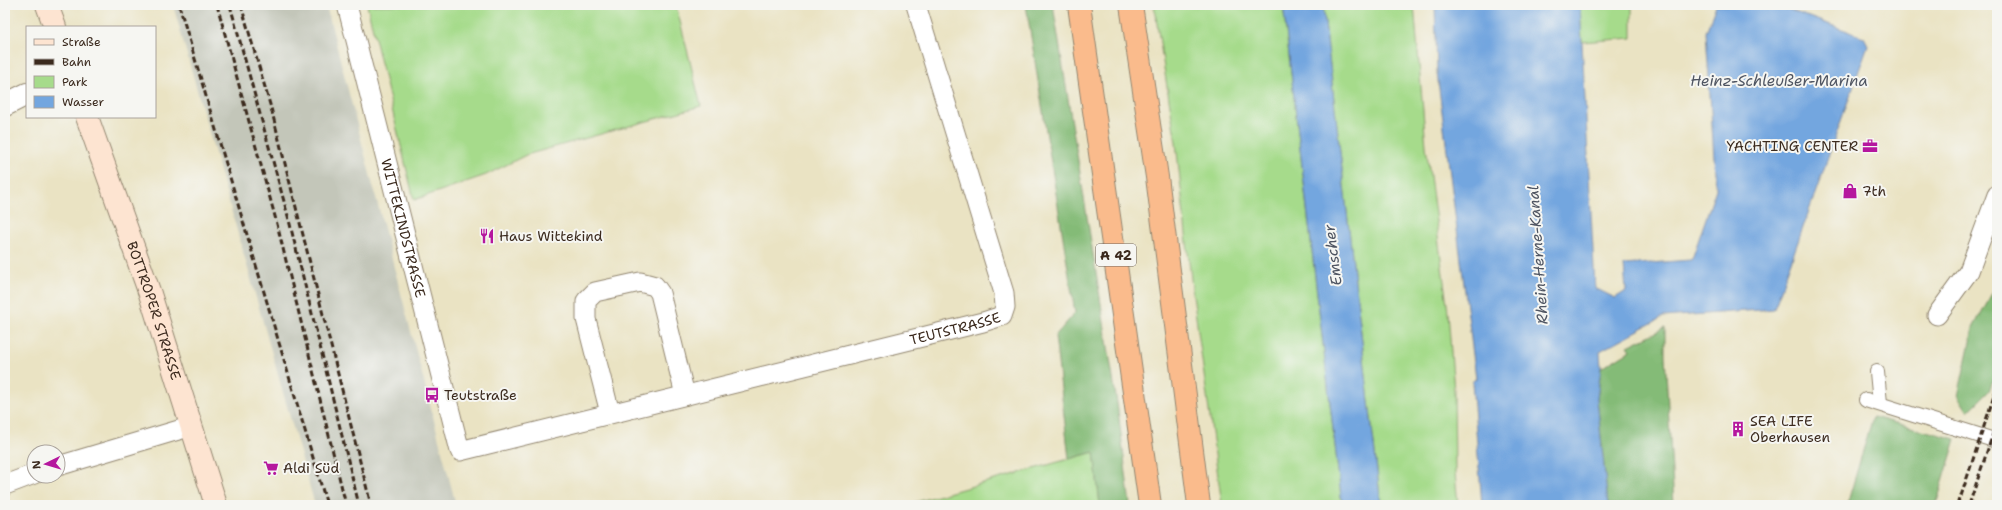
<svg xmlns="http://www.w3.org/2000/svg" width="2002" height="510" font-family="'Shantell Sans',sans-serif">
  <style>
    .industrial { fill: #c3c6b9 }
    .green { fill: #a6db8b; stroke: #708254 }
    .forest { fill: #84bb77; stroke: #60724a }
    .water { fill: #73a6df; stroke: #57687e }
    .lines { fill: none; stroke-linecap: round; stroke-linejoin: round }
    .pedestrian-casing { stroke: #928670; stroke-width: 16 }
    .minor-casing { stroke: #928670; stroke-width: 21 }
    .tertiary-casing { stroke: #928670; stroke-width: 24 }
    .secondary-casing { stroke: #928670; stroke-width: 24 }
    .motorway-casing { stroke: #928670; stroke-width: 24 }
    .pedestrian { stroke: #fff; stroke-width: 14 }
    .minor { stroke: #fff; stroke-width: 19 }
    .tertiary { stroke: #fff; stroke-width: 22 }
    .secondary { stroke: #fde4d1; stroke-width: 22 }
    .motorway { stroke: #fabb8c; stroke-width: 22 }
    .rail { stroke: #3b2a1e; stroke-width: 3; stroke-dasharray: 6 3; stroke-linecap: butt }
    .labels { text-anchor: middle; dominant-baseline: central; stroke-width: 4; stroke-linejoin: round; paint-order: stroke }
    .shield { fill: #f6f6f2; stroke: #73675e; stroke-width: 1 }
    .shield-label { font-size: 13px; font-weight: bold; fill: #3b2a1e }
    .poi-label { font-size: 14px; fill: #3b2a1e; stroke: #f6f6f2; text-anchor: start }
    .street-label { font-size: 14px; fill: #3b2a1e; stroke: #f6f6f2 }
    .water-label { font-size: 15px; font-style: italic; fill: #4f5562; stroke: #f6f6f2 }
  </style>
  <rect width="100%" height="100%" fill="#f6f6f2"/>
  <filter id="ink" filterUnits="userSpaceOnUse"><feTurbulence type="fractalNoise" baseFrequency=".025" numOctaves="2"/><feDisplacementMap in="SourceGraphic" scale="8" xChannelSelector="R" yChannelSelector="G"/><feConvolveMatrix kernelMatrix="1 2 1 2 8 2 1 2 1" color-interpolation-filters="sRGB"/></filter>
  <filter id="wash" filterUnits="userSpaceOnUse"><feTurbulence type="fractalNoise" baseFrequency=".012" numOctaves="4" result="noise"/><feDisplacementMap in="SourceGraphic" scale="16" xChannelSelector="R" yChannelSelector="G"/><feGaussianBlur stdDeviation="0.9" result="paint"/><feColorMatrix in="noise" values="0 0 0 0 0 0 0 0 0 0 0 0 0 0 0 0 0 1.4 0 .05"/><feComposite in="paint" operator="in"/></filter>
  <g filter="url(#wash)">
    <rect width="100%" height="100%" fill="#eae3c3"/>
    <!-- industrial -->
    <path class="industrial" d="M173 5H326L456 505H315Z"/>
    <!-- green -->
    <g class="green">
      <path d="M367 5H676L701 106 526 155 486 175 414 200Z"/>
      <path d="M1154 5H1283L1342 505H1222L1192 288 1176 143Z"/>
      <path d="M1323 5H1414L1426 146 1448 312 1454 391 1455 473 1458 505H1381Z"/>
      <path d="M1580 5H1632V38L1582 42Z"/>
      <path d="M1094 452 1100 505H905L1069 459Z"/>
    </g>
    <!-- forest -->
    <g class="forest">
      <path d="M1026 5H1053L1117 403 1130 505H1100L1094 452 1069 459 1055 336 1075 313Z"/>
      <path d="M1997 284V368L1989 391 1968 412 1958 396 1973 328Z"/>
      <path d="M1665 328V356L1674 505H1608L1597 399 1601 368 1631 350 1628 346Z"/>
      <path d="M1873 417 1956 439 1936 505H1847Z"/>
    </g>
    <!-- water -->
    <g class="water">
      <path d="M1283 5H1323L1381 505H1342Z"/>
      <path d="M1435 5H1580L1595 288 1615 298 1626 291 1624 265 1690 260 1692 259 1716 189 1706 32 1716 5H1776L1864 37 1868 45 1774 309 1663 317 1600 351 1601 368 1597 399 1608 505H1482L1472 382 1476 378 1437 73Z"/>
    </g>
  </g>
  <g filter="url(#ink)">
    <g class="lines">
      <!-- pedestrian casing -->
      <g class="pedestrian-casing">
        <g id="pedestrian">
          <path d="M1877 372 1880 403"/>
          <path d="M1866 400 1997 441"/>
        </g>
      </g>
      <!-- minor casing -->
      <g class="minor-casing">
        <g id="minor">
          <path id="s1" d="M347 5 460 451 983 322 1002 316 1005 307 1004 293 916 5"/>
          <path d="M1937 315 1969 271 1997 195"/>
          <path d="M610 413 586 319V301L595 292 640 282 655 286 660 293 685 395"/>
          <path d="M58 466 192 426"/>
          <path d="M5 485 34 474"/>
        </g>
      </g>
      <!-- tertiary casing -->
      <g class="tertiary-casing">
        <path id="tertiary" d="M5 105 27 94"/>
      </g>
      <!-- secondary casing -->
      <g class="secondary-casing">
        <g id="secondary">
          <path d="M47 5 55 27"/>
          <path id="s2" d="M87 117 150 294 216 505"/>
        </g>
      </g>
      <!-- motorway casing -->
      <g class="motorway-casing">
        <g id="motorway">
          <path d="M1079 5 1150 505"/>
          <path d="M1131 5 1157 177 1199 505"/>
        </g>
      </g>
      <!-- pedestrian -->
      <use href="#pedestrian" class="pedestrian"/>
      <!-- minor -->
      <use href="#minor" class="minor"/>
      <!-- tertiary -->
      <use href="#tertiary" class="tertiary"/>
      <!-- secondary -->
      <use href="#secondary" class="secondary"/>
      <!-- motorway -->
      <use href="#motorway" class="motorway"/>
      <!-- rail -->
      <g class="rail">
        <path d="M179 5 327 505"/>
        <path d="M217 5 276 220 346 505"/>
        <path d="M230 5 288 216 359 505"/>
        <path d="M241 5 271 108 371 505"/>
        <path d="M1958 505 1997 387"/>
        <path d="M1969 505 1997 422"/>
      </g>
    </g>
  </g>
  <!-- icons -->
  <defs>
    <g id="office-bare" transform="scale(1.2)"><path d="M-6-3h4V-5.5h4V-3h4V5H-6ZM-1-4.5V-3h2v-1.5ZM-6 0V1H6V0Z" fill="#b5179e" stroke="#f6f6f2" stroke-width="2.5" paint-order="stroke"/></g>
    <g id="shop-bare" transform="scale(1.2)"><path d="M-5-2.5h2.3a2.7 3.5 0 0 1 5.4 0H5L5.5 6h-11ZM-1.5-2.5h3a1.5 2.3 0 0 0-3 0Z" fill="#b5179e" stroke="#f6f6f2" stroke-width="2.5" paint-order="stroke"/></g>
    <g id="restaurant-bare" transform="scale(1.2)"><path d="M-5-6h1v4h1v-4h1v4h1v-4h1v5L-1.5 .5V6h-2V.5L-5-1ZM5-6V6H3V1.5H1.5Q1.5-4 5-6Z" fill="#b5179e" stroke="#f6f6f2" stroke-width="2.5" paint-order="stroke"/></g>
    <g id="bus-bare" transform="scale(1.2)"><path d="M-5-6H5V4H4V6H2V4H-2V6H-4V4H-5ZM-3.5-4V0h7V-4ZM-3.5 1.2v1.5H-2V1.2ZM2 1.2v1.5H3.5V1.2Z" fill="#b5179e" stroke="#f6f6f2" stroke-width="2.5" paint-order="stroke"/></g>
    <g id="building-bare" transform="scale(1.2)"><path d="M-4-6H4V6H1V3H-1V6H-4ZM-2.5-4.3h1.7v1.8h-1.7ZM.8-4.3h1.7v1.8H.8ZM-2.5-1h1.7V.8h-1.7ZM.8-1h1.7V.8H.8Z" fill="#b5179e" stroke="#f6f6f2" stroke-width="2.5" paint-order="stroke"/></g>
    <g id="supermarket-bare" transform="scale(1.2)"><path d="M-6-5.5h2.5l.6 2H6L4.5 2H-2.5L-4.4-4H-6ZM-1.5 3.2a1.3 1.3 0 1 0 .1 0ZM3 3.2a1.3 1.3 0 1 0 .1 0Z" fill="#b5179e" stroke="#f6f6f2" stroke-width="2.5" paint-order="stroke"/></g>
  </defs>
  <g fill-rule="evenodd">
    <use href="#office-bare" x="1870" y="146"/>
    <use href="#shop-bare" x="1850" y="191"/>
    <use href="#restaurant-bare" x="487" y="236"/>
    <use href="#bus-bare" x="432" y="395"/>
    <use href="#building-bare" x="1738" y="429"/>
    <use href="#supermarket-bare" x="271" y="468"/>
  </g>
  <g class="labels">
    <!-- shield labels -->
    <rect class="shield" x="1096" y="244" width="40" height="22" rx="3"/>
    <g class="shield-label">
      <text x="1116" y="255">A 42</text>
    </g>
    <!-- poi labels -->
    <g class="poi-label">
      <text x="1858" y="146" text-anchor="end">YACHTING CENTER</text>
      <text x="1862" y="191">7th</text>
      <text x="499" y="236">Haus Wittekind</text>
      <text x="444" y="395">Teutstraße</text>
      <text x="1750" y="421">SEA LIFE<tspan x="1750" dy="16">Oberhausen</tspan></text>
      <text x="283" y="468">Aldi Süd</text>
    </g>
    <!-- street labels -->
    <g class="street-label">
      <text stroke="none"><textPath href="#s1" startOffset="230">WITTEKINDSTRASSE</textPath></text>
      <text stroke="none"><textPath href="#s2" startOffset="205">BOTTROPER STRASSE</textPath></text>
      <text stroke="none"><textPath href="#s1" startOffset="970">TEUTSTRASSE</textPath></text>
    </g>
    <!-- water labels -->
    <g class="water-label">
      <text x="1779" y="81">Heinz-Schleußer-Marina</text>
      <text transform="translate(1333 255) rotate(-97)">Emscher</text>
      <text transform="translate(1538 255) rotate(-94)">Rhein-Herne-Kanal</text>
    </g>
  </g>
  <!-- margin -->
  <rect width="2002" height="510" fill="none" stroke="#f6f6f2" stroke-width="20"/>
  <!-- legend -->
  <rect x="26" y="26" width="130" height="92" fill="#f6f6f2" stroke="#aba49d"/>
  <rect x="34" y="39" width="20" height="6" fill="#fde4d1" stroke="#aba49d"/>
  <text x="62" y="46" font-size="12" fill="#3b2a1e">Straße</text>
  <rect x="34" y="59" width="20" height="6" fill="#3b2a1e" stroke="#aba49d"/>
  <text x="62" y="66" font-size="12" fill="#3b2a1e">Bahn</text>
  <rect x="34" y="76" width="20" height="12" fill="#a6db8b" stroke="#aba49d"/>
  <text x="62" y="86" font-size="12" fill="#3b2a1e">Park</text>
  <rect x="34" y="96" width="20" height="12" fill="#73a6df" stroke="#aba49d"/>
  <text x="62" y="106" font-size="12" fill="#3b2a1e">Wasser</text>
  <!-- north arrow -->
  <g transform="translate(46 464) rotate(265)"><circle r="19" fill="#f6f6f2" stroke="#aba49d"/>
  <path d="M0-3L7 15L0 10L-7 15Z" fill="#b5179e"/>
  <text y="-6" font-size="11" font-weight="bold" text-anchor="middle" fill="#3b2a1e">N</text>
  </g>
</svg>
